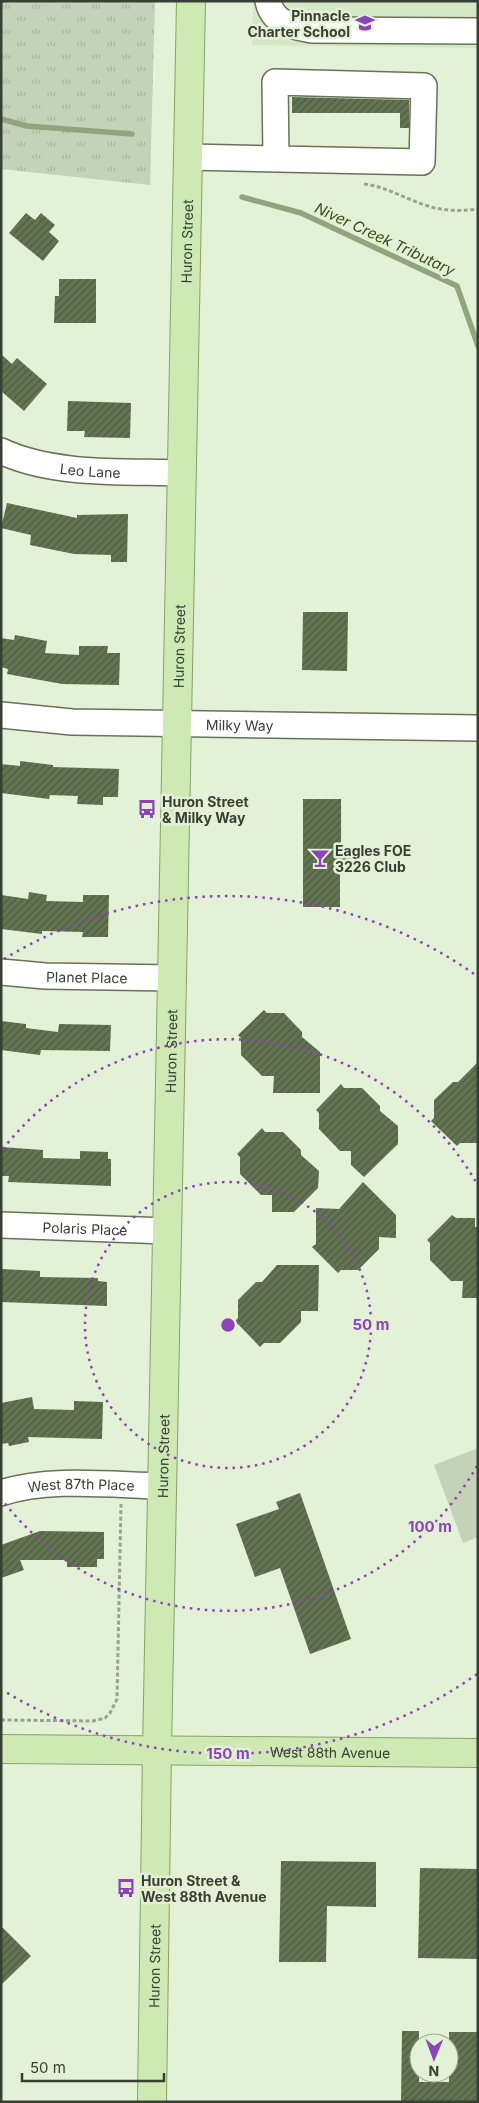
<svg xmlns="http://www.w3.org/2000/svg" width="479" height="2103" font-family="Inter,sans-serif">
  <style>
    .built { fill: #d5e8c5 }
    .grass { fill: url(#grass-tufts) }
    .garden { fill: #c4d3b7 }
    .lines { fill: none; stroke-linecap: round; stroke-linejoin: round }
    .stream { stroke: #90a47e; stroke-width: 5.5 }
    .building { fill: url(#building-hatch) }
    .minor-casing { stroke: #66735a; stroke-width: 28 }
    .major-casing { stroke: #85a466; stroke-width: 30 }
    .path { stroke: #99a48f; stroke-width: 3; stroke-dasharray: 4 2.5; stroke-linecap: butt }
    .minor { stroke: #fff; stroke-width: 25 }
    .major { stroke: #cee9b3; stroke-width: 28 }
    .ring { fill: none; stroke: #8c44b7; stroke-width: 2.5; stroke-dasharray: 2.5 5 }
    .labels { text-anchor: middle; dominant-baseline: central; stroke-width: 5; stroke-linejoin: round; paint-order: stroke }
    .poi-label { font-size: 14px; font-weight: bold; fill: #393f34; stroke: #e3f1d6; text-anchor: start }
    .street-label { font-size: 14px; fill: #393f34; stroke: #e3f1d6 }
    .water-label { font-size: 15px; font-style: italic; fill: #344d15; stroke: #e3f1d6 }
    .centre { fill: #8c44b7; stroke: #e3f1d6; stroke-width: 2.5 }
    .ring-label { font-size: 15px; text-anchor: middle; font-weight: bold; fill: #8c44b7; stroke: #e3f1d6; stroke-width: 5; stroke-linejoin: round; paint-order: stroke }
  </style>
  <defs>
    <pattern id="grass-tufts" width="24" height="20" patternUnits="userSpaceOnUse" patternTransform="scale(1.25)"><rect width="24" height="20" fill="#c4d3b7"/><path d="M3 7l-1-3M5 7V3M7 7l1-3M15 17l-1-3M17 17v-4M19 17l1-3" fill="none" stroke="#a9b69e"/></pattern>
    <pattern id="building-hatch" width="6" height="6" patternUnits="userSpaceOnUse" patternTransform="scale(1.25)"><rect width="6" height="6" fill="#627451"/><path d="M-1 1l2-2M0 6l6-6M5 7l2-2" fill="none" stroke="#4e5c41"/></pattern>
  </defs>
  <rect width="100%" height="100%" fill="#e3f1d6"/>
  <!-- built -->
  <path class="built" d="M253 1H478V48L252 45Z"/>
  <!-- grass -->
  <path class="grass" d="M1 1H155L150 185 1 169Z"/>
  <!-- garden -->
  <path class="garden" d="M478 1448V1537L463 1543 434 1465Z"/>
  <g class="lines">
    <!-- stream -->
    <g class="stream">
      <path d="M1 119 27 126 132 134"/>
      <path d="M242 197 301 213 457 286 478 346"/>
    </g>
  </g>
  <!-- building -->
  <g class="building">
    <path d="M292 97 409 100V128H400V113H292Z"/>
    <path d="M26 213 35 220 41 213 55 225 49 232 59 241 43 261 9 233Z"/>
    <path d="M59 279H96V323H54L55 296H59Z"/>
    <path d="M1 354 12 364 17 358 47 384 24 411 1 391Z"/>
    <path d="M68 401 131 403 130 438 84 437 85 431H67Z"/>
    <path d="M7 503 77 518V515L128 514 127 562H111V555L74 554 30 545 31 535 1 528Z"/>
    <path d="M303 612H348L347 671 302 670Z"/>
    <path d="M15 635 47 641 45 653 79 655V646H108L107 653H120L119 685 62 684 7 674 8 669 1 667V638L14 640Z"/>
    <path d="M20 761 53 765V767L119 769 118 797H103V805L77 804 78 796 50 795 49 799 1 793V764L20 766Z"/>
    <path d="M303 799H341V853H357V874H340V907H303Z"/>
    <path d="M29 892 47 895 46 901 83 902V895H109L108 937H82L83 932 42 931V934L1 929V895L28 899Z"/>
    <path d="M264 1010 267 1013H284L302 1032V1037L320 1052V1093H273L274 1076H262L241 1055V1038L238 1035Z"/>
    <path d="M1 1021 26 1024V1028L58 1032 59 1024 111 1025 110 1051 41 1050 40 1055 1 1050Z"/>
    <path d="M478 1062V1143H460L457 1146 431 1121 434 1118V1100L453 1082H458Z"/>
    <path d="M341 1084 344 1088H362L380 1106V1111L398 1126V1144L364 1177 351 1165V1151H340L319 1129V1113L316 1110Z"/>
    <path d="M262 1128 265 1132H283L301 1150V1155L319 1171 318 1188 294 1212H272V1195H261L240 1174V1157L237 1154Z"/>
    <path d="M1 1147 43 1150V1158L80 1159V1151L108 1152V1159H111V1186L8 1182 9 1176H1Z"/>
    <path d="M363 1182 396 1215V1238L379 1237V1249L358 1270H341L338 1273 312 1247 316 1244V1208L339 1209Z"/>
    <path d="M452 1215 456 1218H475V1227H478V1298H462L463 1281H451L430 1260V1243L427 1240Z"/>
    <path d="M277 1265H319L318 1311H301V1322L280 1343H264L260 1347 235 1321 238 1318V1300L256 1282H262Z"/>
    <path d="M2 1269 40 1271V1277L98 1278V1281L107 1282V1306L1 1302Z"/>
    <path d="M32 1397 34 1409 74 1410V1401L103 1402 102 1439 28 1437 29 1442 9 1446 8 1443 1 1444V1403Z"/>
    <path d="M300 1493 351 1639 310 1654 280 1568 255 1577 236 1524 279 1509 276 1502Z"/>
    <path d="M40 1531 104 1532V1559H97V1567H67V1560H20L24 1570 1 1578V1545Z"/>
    <path d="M281 1861 376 1862V1907L327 1906 326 1962H279Z"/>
    <path d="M420 1868 478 1869V1959L418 1958Z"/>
    <path d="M1 1926 31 1956 1 1985Z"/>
    <path d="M402 2031H419V2082H449V2032H478V2102H401Z"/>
  </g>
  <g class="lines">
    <!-- minor casing -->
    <g class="minor-casing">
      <g id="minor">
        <path d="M268 1C273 24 292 26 312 30L478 31"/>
        <path d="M188 157 422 162 424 86 275 82 276 158"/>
        <path id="s1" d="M1 451C54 476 125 471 182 473"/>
        <path id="s2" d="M1 715 72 722 478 728"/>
        <path id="s3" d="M1 972 45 976 172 978"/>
        <path id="s4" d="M1 1225 167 1231"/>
        <path id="s5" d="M1 1493C49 1477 112 1485 162 1486"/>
      </g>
    </g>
    <!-- major casing -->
    <g class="major-casing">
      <g id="major">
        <path id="s6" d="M1 1749 478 1753"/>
        <path id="s7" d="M152 2102 157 1751 191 1"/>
      </g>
    </g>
    <!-- path -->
    <g class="path">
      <path d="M1 3 4 1"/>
      <path d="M364 184C389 187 410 202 435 208 449 211 463 211 478 209"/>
      <path d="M1 1720 93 1721 105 1718 110 1713 117 1699 121 1504"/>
    </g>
    <!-- minor -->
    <use href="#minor" class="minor"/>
    <!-- major -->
    <use href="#major" class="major"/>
  </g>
  <!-- distance rings -->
  <g class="ring">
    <circle cx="228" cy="1325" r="143"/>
    <path d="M477 1466A286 286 0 0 1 3 1501M3 1149A286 286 0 0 1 477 1184"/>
    <path d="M477 1674A429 429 0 0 1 4 1691M4 959A429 429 0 0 1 477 976"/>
  </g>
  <!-- icons -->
  <defs>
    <g id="school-bare" transform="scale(1.5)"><path d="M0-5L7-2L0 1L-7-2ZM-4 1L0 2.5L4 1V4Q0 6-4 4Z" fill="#8c44b7" stroke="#e3f1d6" stroke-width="2.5" paint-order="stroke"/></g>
    <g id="bus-bare" transform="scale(1.5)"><path d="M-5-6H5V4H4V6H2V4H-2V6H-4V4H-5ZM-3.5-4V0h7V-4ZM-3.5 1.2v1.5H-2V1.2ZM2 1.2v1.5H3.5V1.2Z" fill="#8c44b7" stroke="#e3f1d6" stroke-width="2.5" paint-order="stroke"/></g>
    <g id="bar-bare" transform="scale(1.5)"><path d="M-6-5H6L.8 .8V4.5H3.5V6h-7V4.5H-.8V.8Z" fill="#8c44b7" stroke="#e3f1d6" stroke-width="2.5" paint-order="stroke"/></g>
  </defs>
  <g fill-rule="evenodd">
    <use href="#school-bare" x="365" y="23"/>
    <use href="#bus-bare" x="147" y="809"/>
    <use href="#bar-bare" x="320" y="858"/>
    <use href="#bus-bare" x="126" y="1888"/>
  </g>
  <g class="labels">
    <!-- poi labels -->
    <g class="poi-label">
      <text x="350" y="15" text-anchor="end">Pinnacle<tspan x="350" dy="16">Charter School</tspan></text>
      <text x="162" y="801">Huron Street<tspan x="162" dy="16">&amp; Milky Way</tspan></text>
      <text x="335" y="850">Eagles FOE<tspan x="335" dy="16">3226 Club</tspan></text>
      <text x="141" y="1880">Huron Street &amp;<tspan x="141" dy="16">West 88th Avenue</tspan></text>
    </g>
    <!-- street labels -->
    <g class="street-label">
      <text stroke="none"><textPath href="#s7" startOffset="1861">Huron Street</textPath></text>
      <text stroke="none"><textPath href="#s1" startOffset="92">Leo Lane</textPath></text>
      <text stroke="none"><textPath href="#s7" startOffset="1456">Huron Street</textPath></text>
      <text stroke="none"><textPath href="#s2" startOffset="239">Milky Way</textPath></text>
      <text stroke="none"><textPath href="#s3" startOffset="86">Planet Place</textPath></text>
      <text stroke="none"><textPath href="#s7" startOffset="1051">Huron Street</textPath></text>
      <text stroke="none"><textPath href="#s4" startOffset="84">Polaris Place</textPath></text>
      <text stroke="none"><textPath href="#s7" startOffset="646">Huron Street</textPath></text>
      <text stroke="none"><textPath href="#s5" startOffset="81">West 87th Place</textPath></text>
      <text stroke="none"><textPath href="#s6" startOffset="329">West 88th Avenue</textPath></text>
      <text stroke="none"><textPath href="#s7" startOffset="136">Huron Street</textPath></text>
    </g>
    <!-- water labels -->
    <g class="water-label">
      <text transform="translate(385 239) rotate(25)">Niver Creek Tributary</text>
    </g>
  </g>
  <circle cx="228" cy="1325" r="8" class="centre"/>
  <g class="ring-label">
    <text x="371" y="1330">50 m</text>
    <text x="430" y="1532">100 m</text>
    <text x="228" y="1759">150 m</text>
  </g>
  <!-- border -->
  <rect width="479" height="2103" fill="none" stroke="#393f34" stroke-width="5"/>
  <!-- north arrow -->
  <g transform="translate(434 2058) rotate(181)"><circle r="24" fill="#e3f1d6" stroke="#9faa95"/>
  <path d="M0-4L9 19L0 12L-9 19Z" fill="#8c44b7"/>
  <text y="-8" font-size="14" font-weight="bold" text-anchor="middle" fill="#393f34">N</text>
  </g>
  <!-- scale -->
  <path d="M22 2073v8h142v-8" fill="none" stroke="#393f34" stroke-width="2.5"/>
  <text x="30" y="2073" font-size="15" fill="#393f34" stroke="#e3f1d6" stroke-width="4" paint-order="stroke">50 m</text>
</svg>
